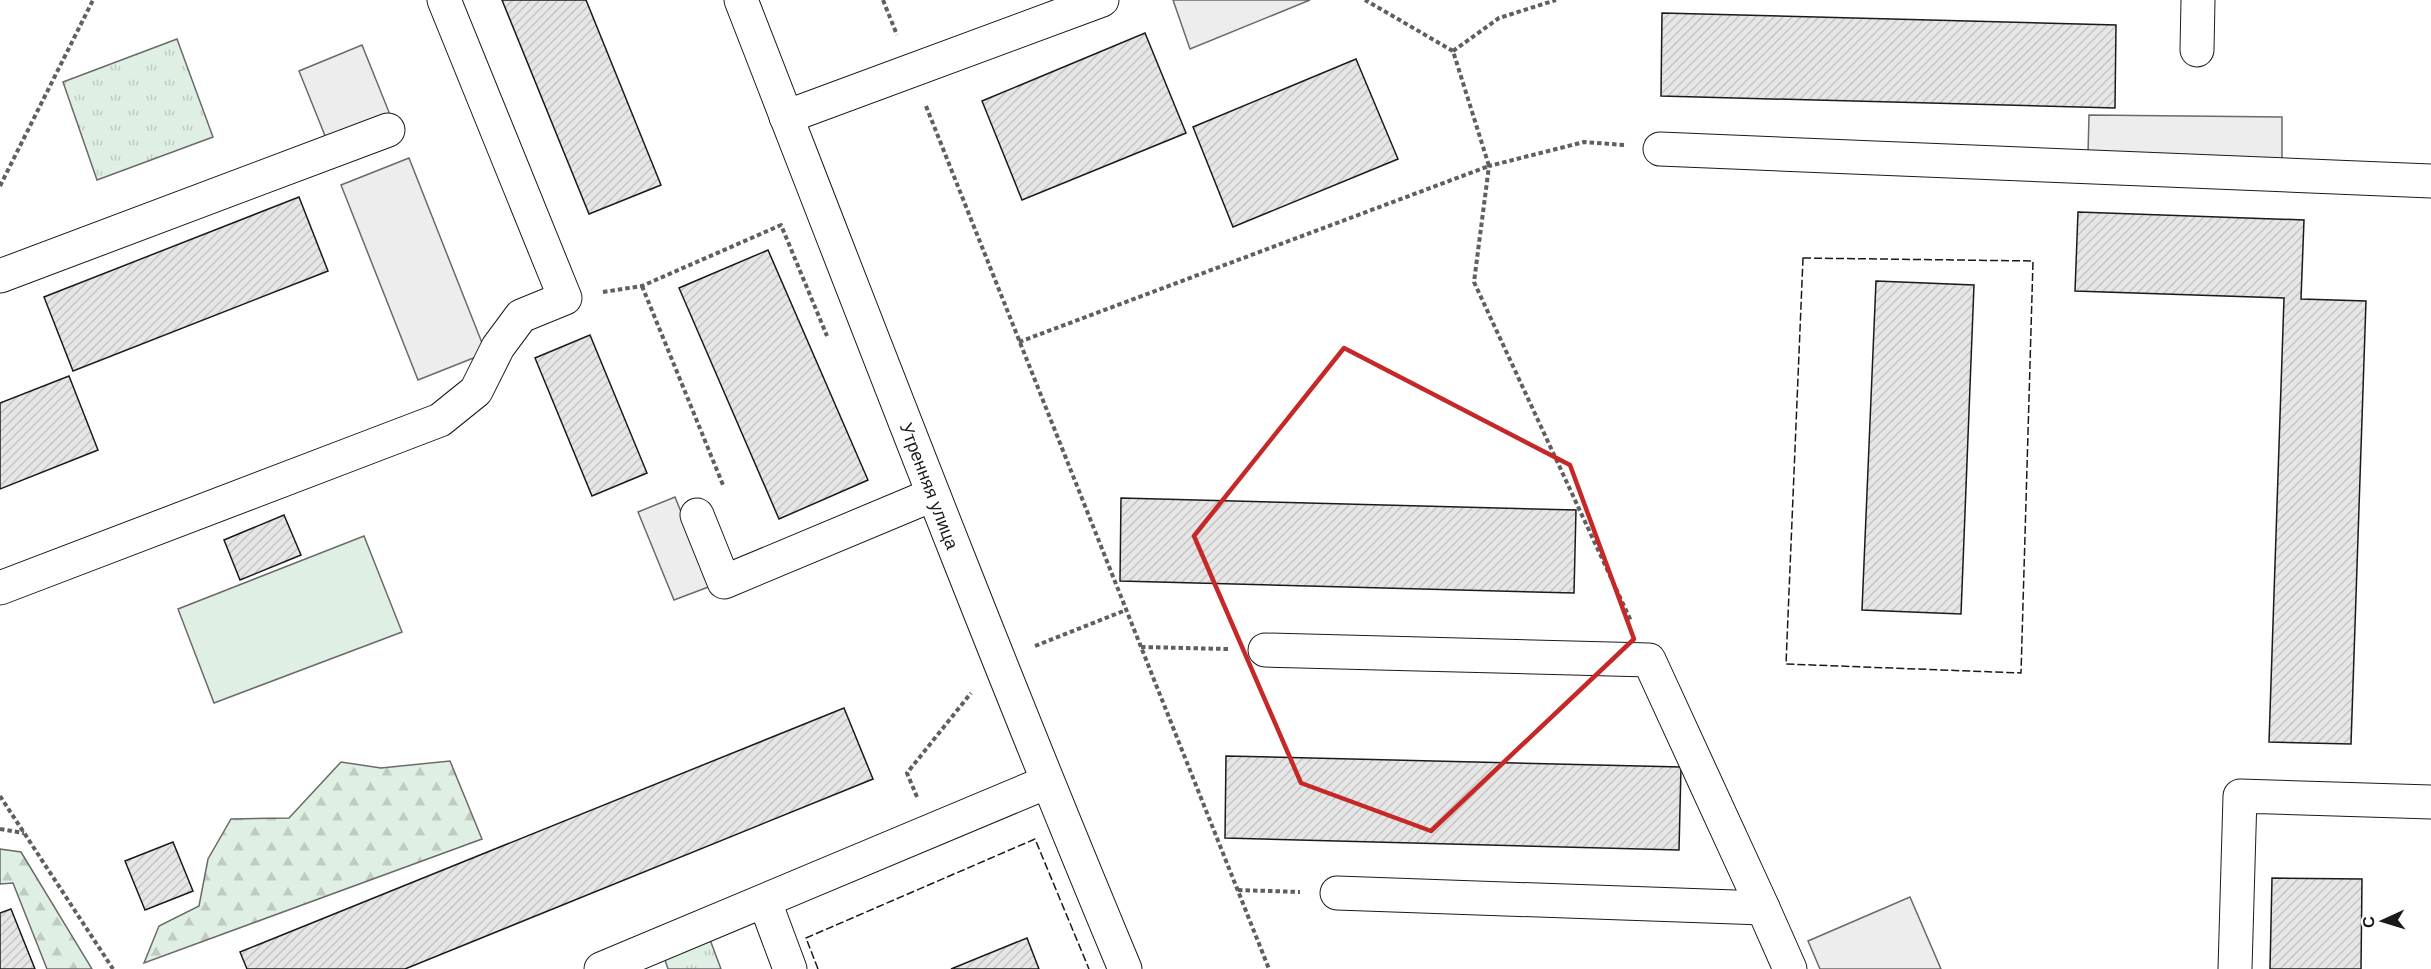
<svg xmlns="http://www.w3.org/2000/svg" width="2431" height="969" font-family="Helvetica,sans-serif">
  <style>
    .grass { fill: url(#grass-tufts); stroke: #6a6a6a; stroke-width: 1.5 }
    .forest { fill: url(#forest-firs); stroke: #6a6a6a; stroke-width: 1.5 }
    .garden { fill: #e0efe3; stroke: #6a6a6a; stroke-width: 1.5 }
    .parking { fill: #ededed; stroke: #6a6a6a; stroke-width: 1.5 }
    .building { fill: url(#building-hatch); stroke: #1a1a1a; stroke-width: 1.5 }
    .lines { fill: none; stroke-linecap: round; stroke-linejoin: round }
    .minor-casing { stroke: #1a1a1a; stroke-width: 35 }
    .path { stroke: #5f5f5f; stroke-width: 4; stroke-dasharray: 4.5 3; stroke-linecap: butt }
    .minor { stroke: #fff; stroke-width: 33 }
    .fence { stroke: #1a1a1a; stroke-width: 1.5; stroke-dasharray: 8 3; stroke-linecap: butt }
    .marked { fill: none; stroke: #c62828; stroke-width: 4.5; stroke-linejoin: round }
    .labels { text-anchor: middle; dominant-baseline: central; stroke-width: 4.5; stroke-linejoin: round; paint-order: stroke }
    .street-label { font-size: 18px; fill: #1a1a1a; stroke: #fff }
  </style>
  <defs>
    <pattern id="grass-tufts" width="24" height="20" patternUnits="userSpaceOnUse" patternTransform="scale(1.5)"><rect width="24" height="20" fill="#e0efe3"/><path d="M3 7l-1-3M5 7V3M7 7l1-3M15 17l-1-3M17 17v-4M19 17l1-3" fill="none" stroke="#c0ccc2"/></pattern>
    <pattern id="forest-firs" width="22" height="20" patternUnits="userSpaceOnUse" patternTransform="scale(1.5)"><rect width="22" height="20" fill="#e0efe3"/><path d="M5 1l3.5 6h-7zM16 11l3.5 6h-7z" fill="#c0ccc2"/></pattern>
    <pattern id="building-hatch" width="6" height="6" patternUnits="userSpaceOnUse" patternTransform="scale(1.5)"><rect width="6" height="6" fill="#e6e6e6"/><path d="M-1 1l2-2M0 6l6-6M5 7l2-2" fill="none" stroke="#c5c5c5"/></pattern>
  </defs>
  <rect width="100%" height="100%" fill="#fff"/>
  <!-- grass -->
  <g class="grass">
    <path d="M177 39 213 137 97 180 63 82Z"/>
    <path d="M709 937 721 969H668L664 957Z"/>
  </g>
  <!-- forest -->
  <g class="forest">
    <path d="M450 761 482 839 144 963 159 926 199 906 208 859 231 819 289 818 341 762 381 768Z"/>
    <path d="M0 849 21 852 92 969H47L13 883 0 884Z"/>
  </g>
  <!-- garden -->
  <path class="garden" d="M364 536 402 632 214 703 178 609Z"/>
  <!-- parking -->
  <g class="parking">
    <path d="M1173 0H1310L1190 49Z"/>
    <path d="M362 45 399 137 336 163 299 71Z"/>
    <path d="M2089 115 2282 117V163L2088 154Z"/>
    <path d="M409 158 486 353 418 380 341 185Z"/>
    <path d="M675 497 711 586 674 600 638 512Z"/>
    <path d="M1910 897 1941 969H1820L1808 941Z"/>
  </g>
  <!-- building -->
  <g class="building">
    <path d="M502 0H586L661 185 589 214Z"/>
    <path d="M1662 13 2116 25 2115 108 1661 96Z"/>
    <path d="M1145 33 1186 133 1022 200 982 101Z"/>
    <path d="M1356 59 1398 159 1233 227 1193 127Z"/>
    <path d="M299 197 328 271 73 371 44 297Z"/>
    <path d="M2078 212 2304 220 2301 299 2366 301 2351 744 2269 742 2284 298 2075 291Z"/>
    <path d="M768 250 868 480 779 519 679 288Z"/>
    <path d="M1876 281 1974 285 1961 614 1862 610Z"/>
    <path d="M590 335 647 473 592 496 535 358Z"/>
    <path d="M69 376 98 450 0 489V403Z"/>
    <path d="M1121 498 1576 510 1574 593 1120 581Z"/>
    <path d="M284 515 301 555 240 580 224 540Z"/>
    <path d="M844 708 873 779 405 969H247L240 952Z"/>
    <path d="M1226 756 1681 767 1679 850 1225 838Z"/>
    <path d="M173 842 193 891 145 910 125 861Z"/>
    <path d="M2272 878 2362 879 2361 969H2270Z"/>
    <path d="M11 909 35 969H0V913Z"/>
    <path d="M1027 938 1039 969H951Z"/>
  </g>
  <g class="lines">
    <!-- minor casing -->
    <g class="minor-casing">
      <g id="minor">
        <path d="M741 0C867 324 991 648 1125 969"/>
        <path d="M2197 50 2198 0"/>
        <path d="M786 117 1102 0"/>
        <path d="M1660 149 2431 181"/>
        <path d="M0 276 388 130"/>
        <path d="M697 515 724 582 932 495"/>
        <path d="M0 588 440 420 476 391 498 347 521 316 565 298 444 0"/>
        <path d="M1265 650 1649 660 1763 908"/>
        <path d="M1337 893 1763 908 1790 969"/>
        <path d="M765 902 790 969"/>
        <path d="M601 969 1047 782"/>
        <path d="M2235 969 2240 796 2431 802"/>
      </g>
    </g>
    <!-- path -->
    <g class="path">
      <path d="M883 0 897 35"/>
      <path d="M1453 51 1499 18 1556 0"/>
      <path d="M926 106 1269 969"/>
      <path d="M1624 145 1584 142 1489 166 1474 282 1631 621"/>
      <path d="M0 186 93 0"/>
      <path d="M642 286 723 485"/>
      <path d="M603 292 642 286 781 225 827 336"/>
      <path d="M1019 342 1489 166 1453 51 1365 0"/>
      <path d="M1035 646 1126 610"/>
      <path d="M1141 647 1228 649"/>
      <path d="M0 796 113 969"/>
      <path d="M917 797 907 773 971 693"/>
      <path d="M0 829 24 833"/>
      <path d="M1238 890 1300 892"/>
    </g>
    <!-- minor -->
    <use href="#minor" class="minor"/>
    <!-- fence -->
    <g class="fence">
      <path d="M1803 258 2033 261 2021 673 1786 664Z"/>
      <path d="M818 969 806 938 1035 839 1089 969"/>
    </g>
  </g>
  <!-- marked area -->
  <path class="marked" d="M1344 348 1570 465 1634 639 1431 831 1301 783 1194 536Z"/>
  <g class="labels">
    <!-- street labels -->
    <g class="street-label">
      <text transform="translate(929 486) rotate(69)">Утренняя улица</text>
    </g>
  </g>
  <!-- north arrow -->
  <g transform="translate(2383 921) rotate(266)" stroke="#ffffff" stroke-width="4.5" paint-order="stroke">
  <path d="M0-4.5L10 22L0 15L-10 22Z" fill="#1a1a1a"/>
  <text y="-9" font-size="16" font-weight="bold" text-anchor="middle" fill="#1a1a1a">С</text>
  </g>
</svg>
